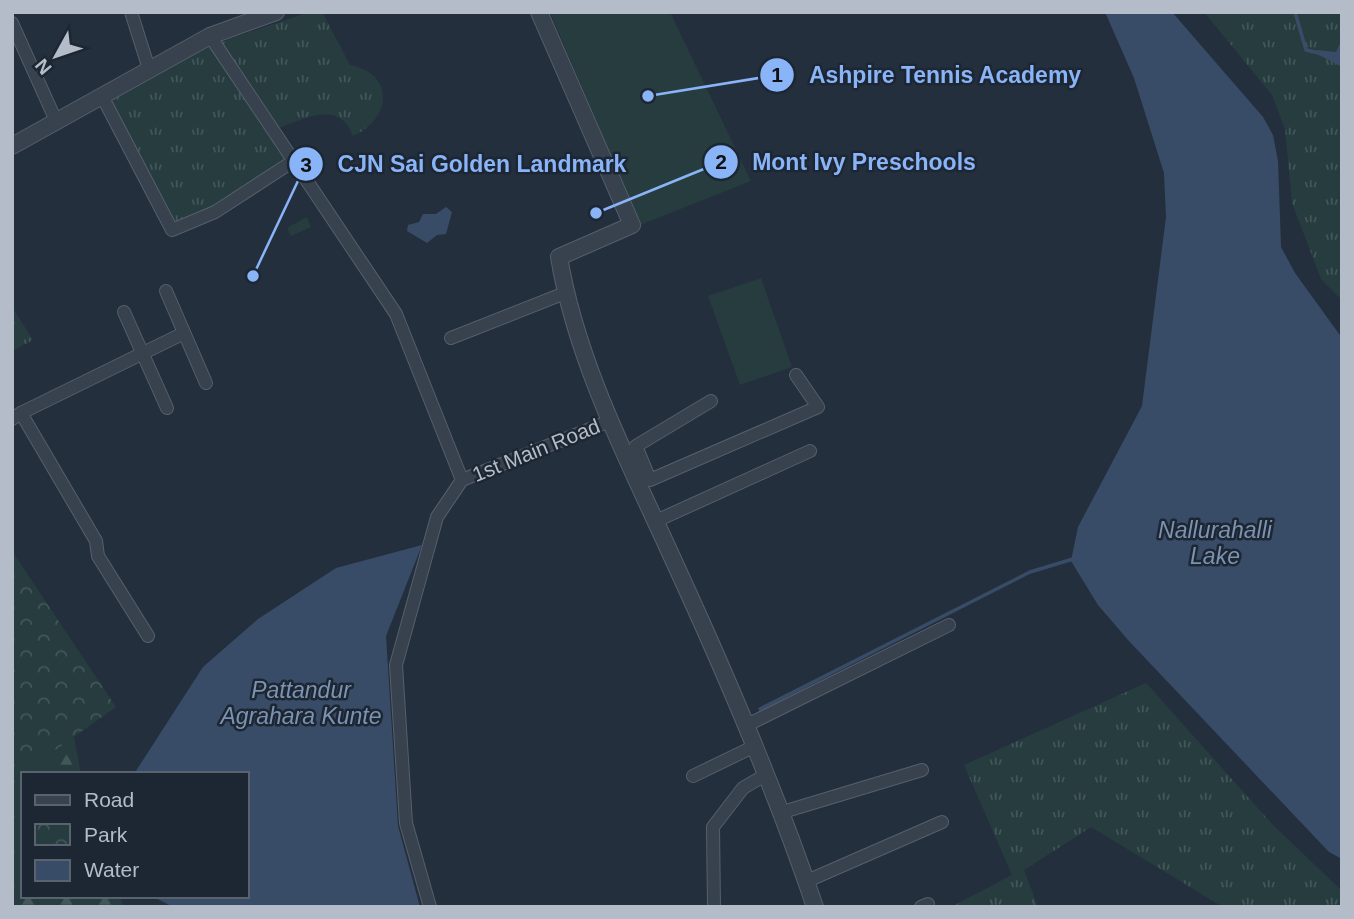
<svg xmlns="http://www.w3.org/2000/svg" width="1354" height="919" font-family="Helvetica,sans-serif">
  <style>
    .grass { fill: url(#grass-tufts) }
    .forest { fill: url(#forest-firs) }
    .park { fill: url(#park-crowns) }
    .garden { fill: #263c3f }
    .water { fill: #394c67 }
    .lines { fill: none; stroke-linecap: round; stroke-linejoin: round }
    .stream { stroke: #394c67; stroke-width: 3.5 }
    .minor-casing { stroke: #565f6c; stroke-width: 14 }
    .tertiary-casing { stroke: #565f6c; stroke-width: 18 }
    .minor { stroke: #38414e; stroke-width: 12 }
    .tertiary { stroke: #38414e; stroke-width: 16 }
    .labels { text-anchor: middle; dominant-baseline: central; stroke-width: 5; stroke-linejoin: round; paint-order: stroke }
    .street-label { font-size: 21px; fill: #b4bcc9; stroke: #1d2633 }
    .water-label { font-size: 23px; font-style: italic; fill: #7c92b1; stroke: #1d2633 }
    .leader { fill: none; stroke: #8ab4f8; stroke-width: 2.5 }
    .callout-dot { fill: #8ab4f8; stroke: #1d2633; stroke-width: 2.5 }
    .mark-label { font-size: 21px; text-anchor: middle; font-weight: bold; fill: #111 }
    .callout-label { font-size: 23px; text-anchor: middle; font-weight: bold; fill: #8ab4f8; stroke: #1d2633; stroke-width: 5; stroke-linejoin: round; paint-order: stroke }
  </style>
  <defs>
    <pattern id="grass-tufts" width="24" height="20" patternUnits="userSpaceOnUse" patternTransform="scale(1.75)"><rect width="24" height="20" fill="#263c3f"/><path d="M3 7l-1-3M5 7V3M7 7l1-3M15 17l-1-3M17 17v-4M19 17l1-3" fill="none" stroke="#435659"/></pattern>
    <pattern id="forest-firs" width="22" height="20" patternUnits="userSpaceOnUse" patternTransform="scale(1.75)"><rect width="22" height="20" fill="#263c3f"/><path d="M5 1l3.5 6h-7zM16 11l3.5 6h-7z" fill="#435659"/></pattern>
    <pattern id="park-crowns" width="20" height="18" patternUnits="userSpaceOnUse" patternTransform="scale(1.75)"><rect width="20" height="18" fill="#263c3f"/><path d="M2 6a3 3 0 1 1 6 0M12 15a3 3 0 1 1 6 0" fill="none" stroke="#435659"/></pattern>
  </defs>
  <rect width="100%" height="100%" fill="#242f3e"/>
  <!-- grass -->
  <g class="grass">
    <path d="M309 12H322L350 65C395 74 392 118 353 136 340 100 305 118 279 128L221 42Z"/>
    <path d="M1204 12H1342V300L1321 279 1292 203 1285 129 1272 95Z"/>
    <path d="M209 43 286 159 215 207 176 225 110 98Z"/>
    <path d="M12 307 33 340 12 351Z"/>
    <path d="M1146 683 1273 825 1342 891V907H1223L1091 827 1024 870 1038 907H951L1012 875 964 765Z"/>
  </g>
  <!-- forest -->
  <path class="forest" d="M74 737 81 774H23V896H119L124 907H12V781Z"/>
  <!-- park -->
  <path class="park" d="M12 551 116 707 12 781Z"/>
  <!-- garden -->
  <g class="garden">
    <path d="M550 12H670L751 181 640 225Z"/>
    <path d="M307 217 311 227 291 236 287 228Z"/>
    <path d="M761 278 792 367 740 385 708 296Z"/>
  </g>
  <!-- water -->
  <g class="water">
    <path d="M1105 12H1172L1263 117 1273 135 1278 161 1281 247 1295 273 1342 338V859L1329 852 1128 640 1098 605 1071 561 1078 527 1142 406 1166 217 1164 173 1134 78Z"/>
    <path d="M1342 39V67L1317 54V50L1336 52Z"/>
    <path d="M446 207 452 212 446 234 437 235 427 243 407 231 408 225 419 222 423 214H436Z"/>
    <path d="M422 545 386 636 398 826 420 907H173L152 896H247V774H134L203 667 258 619 336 568Z"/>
  </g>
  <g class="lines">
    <!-- stream -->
    <g class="stream">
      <path d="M1295 12 1306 50 1319 53"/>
      <path d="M760 709 1030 572 1073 559"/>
    </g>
    <!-- minor casing -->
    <g class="minor-casing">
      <g id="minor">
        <path d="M131 12 149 69"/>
        <path d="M12 23 57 123"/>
        <path d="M210 36 396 314 462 480"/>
        <path d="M102 96 172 230 215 212 295 160"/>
        <path d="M166 291 206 383"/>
        <path d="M124 312 167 408"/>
        <path d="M451 338 565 293"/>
        <path d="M711 401 636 446 650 480 818 407 796 375"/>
        <path d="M21 413 184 333"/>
        <path d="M12 419 21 413 96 541 98 556 148 636"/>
        <path d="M656 521 810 451"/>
        <path d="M747 725 949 625"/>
        <path d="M693 776 755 746"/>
        <path d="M783 812 922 770"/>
        <path d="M807 881 942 822"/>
        <path d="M430 907 406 823 396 665 437 517 462 480 610 421"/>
        <path d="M714 907 713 827 743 788 767 774"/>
        <path d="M921 907 928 904"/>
      </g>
    </g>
    <!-- tertiary casing -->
    <g class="tertiary-casing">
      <g id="tertiary">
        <path d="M539 12 632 225 559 257C577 365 632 468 677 568 728 679 776 791 815 907"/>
        <path d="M12 146 210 36 276 12"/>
      </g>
    </g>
    <!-- minor -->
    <use href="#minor" class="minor"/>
    <!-- tertiary -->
    <use href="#tertiary" class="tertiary"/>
  </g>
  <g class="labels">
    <!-- street labels -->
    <g class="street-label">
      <text transform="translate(536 450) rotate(-22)">1st Main Road</text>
    </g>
    <!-- water labels -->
    <g class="water-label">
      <text x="1215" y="530">Nallurahalli<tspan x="1215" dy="26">Lake</tspan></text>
      <text x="301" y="690">Pattandur<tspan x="301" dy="26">Agrahara Kunte</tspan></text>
    </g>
  </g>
  <!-- callouts -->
  <path class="leader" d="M648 96L777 75M596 213L721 162M253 276L306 164"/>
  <g class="callout-dot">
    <circle cx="648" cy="96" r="7"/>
    <circle cx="596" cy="213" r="7"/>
    <circle cx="253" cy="276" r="7"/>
    <circle cx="777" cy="75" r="18"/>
    <circle cx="721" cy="162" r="18"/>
    <circle cx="306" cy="164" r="18"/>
  </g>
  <g class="mark-label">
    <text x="777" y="82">1</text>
    <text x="721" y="169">2</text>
    <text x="306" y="172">3</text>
  </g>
  <g class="callout-label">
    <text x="945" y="83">Ashpire Tennis Academy</text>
    <text x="864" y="170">Mont Ivy Preschools</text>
    <text x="482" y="172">CJN Sai Golden Landmark</text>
  </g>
  <!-- border -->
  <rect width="1354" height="919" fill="none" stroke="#b4bcc9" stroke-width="28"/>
  <!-- legend -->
  <rect x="21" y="772" width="228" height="126" fill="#1d2633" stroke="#59626f" stroke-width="2"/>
  <rect x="35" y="795" width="35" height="10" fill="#38414e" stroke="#59626f" stroke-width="2"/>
  <text x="84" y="807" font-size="21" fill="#b4bcc9">Road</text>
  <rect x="35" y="824" width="35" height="21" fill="url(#park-crowns)" stroke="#59626f" stroke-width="2"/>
  <text x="84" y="842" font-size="21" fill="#b4bcc9">Park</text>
  <rect x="35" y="860" width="35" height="21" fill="#394c67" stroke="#59626f" stroke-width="2"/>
  <text x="84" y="877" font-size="21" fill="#b4bcc9">Water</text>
  <!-- north arrow -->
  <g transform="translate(56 56) rotate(230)" stroke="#1d2633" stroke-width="5" paint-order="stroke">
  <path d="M0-5L12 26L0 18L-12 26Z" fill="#b4bcc9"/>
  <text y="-10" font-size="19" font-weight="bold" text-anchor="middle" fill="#b4bcc9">N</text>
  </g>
</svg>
